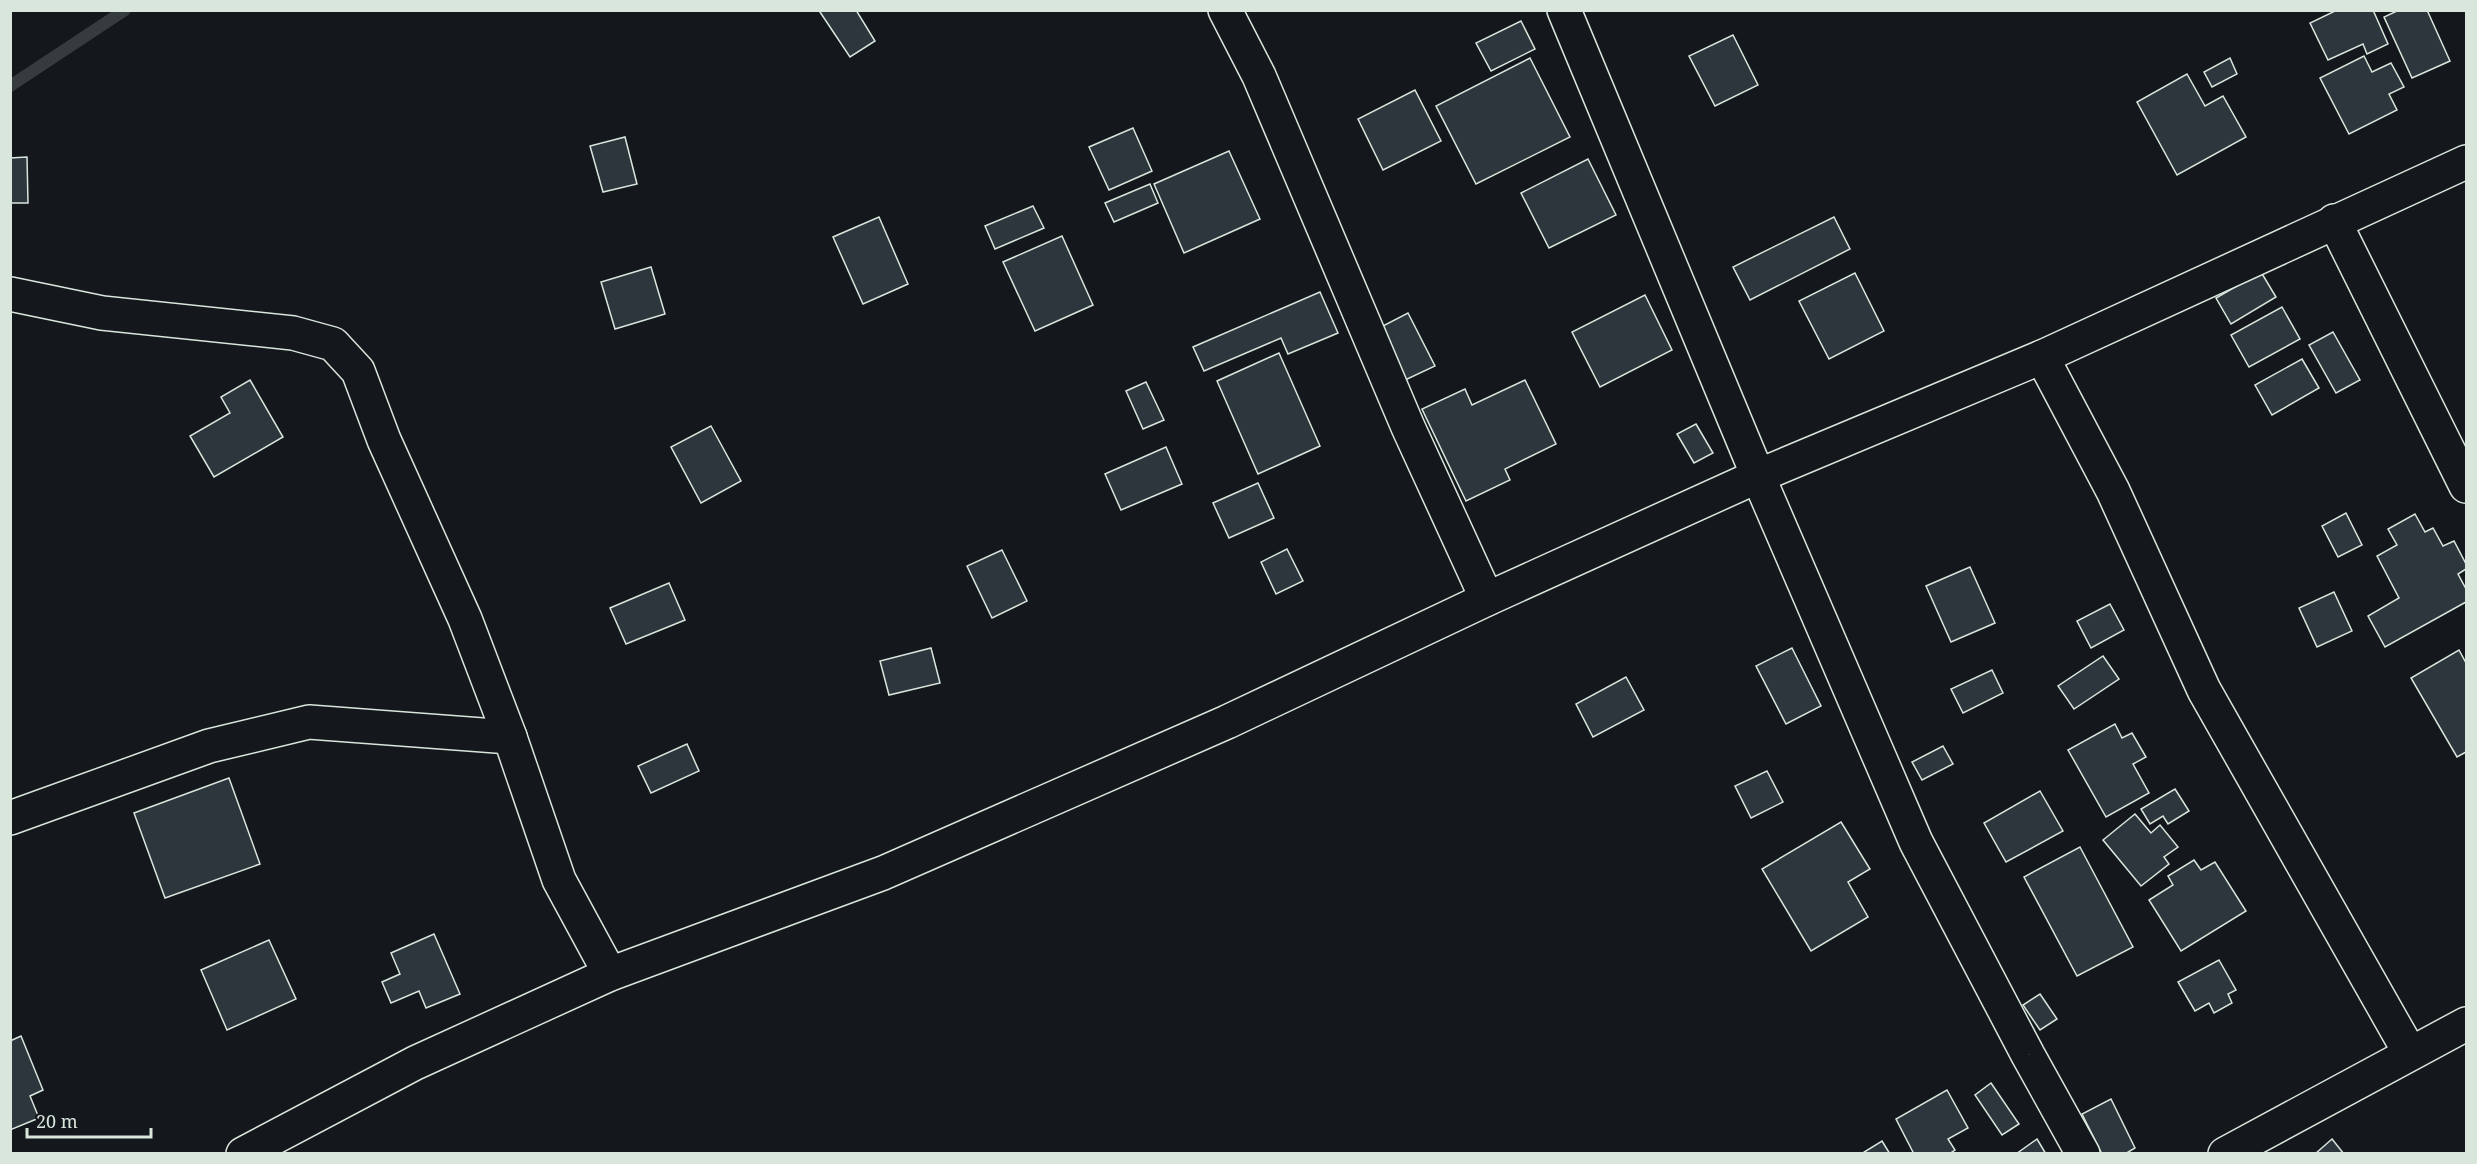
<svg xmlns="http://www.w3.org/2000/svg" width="2477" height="1164" font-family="'Noto Serif',serif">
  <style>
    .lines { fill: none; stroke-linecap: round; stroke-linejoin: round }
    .stream { stroke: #363b3e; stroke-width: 12 }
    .building { fill: #2c363c; stroke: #d8e6dc; stroke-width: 1.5 }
    .street-casing { stroke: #d8e6dc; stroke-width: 36 }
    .street { stroke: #14181c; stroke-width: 33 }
  </style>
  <rect width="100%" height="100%" fill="#14181c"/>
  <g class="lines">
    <!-- stream -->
    <path class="stream" d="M10 86 125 10"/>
  </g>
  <!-- building -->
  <g class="building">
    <path d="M822 10H856L875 41 850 57 820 12Z"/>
    <path d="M2337 10H2373L2388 44 2367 54 2363 44 2328 60 2310 23Z"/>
    <path d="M2399 10H2427L2450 61 2412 78 2384 17Z"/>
    <path d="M1521 21 1535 49 1491 71 1476 43Z"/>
    <path d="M1733 35 1758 85 1715 106 1689 56Z"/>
    <path d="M2364 56 2372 72 2391 63 2404 87 2389 94 2397 110 2349 134 2320 78Z"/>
    <path d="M1530 58 1570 137 1476 184 1436 106Z"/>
    <path d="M2230 58 2237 74 2212 87 2204 72Z"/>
    <path d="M2187 74 2205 106 2223 96 2246 137 2177 175 2137 102Z"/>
    <path d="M1415 90 1441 141 1383 170 1358 119Z"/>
    <path d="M1133 128 1152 171 1109 190 1089 147Z"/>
    <path d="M625 137 637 184 603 192 590 146Z"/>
    <path d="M1229 151 1260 219 1184 253 1154 184Z"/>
    <path d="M27 157 28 203H10V158Z"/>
    <path d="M1588 159 1616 215 1549 248 1521 193Z"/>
    <path d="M1150 184 1158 203 1114 222 1105 203Z"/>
    <path d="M1033 206 1044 228 995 249 985 226Z"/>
    <path d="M879 217 908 284 863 304 833 237Z"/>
    <path d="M1834 217 1850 249 1750 300 1733 267Z"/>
    <path d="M1062 236 1093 305 1035 331 1003 262Z"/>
    <path d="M651 267 665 314 615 329 601 282Z"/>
    <path d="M2261 272 2276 297 2231 324 2216 298Z"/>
    <path d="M1855 273 1884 331 1829 359 1799 301Z"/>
    <path d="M1320 292 1338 333 1288 354 1281 338 1204 371 1193 347Z"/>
    <path d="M1645 295 1672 350 1600 387 1572 332Z"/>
    <path d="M2282 307 2300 339 2249 367 2231 335Z"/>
    <path d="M1408 313 1435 366 1403 381 1377 329Z"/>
    <path d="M2333 332 2360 380 2336 393 2309 345Z"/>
    <path d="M1279 353 1320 446 1258 474 1217 381Z"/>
    <path d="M2302 359 2319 388 2272 415 2255 385Z"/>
    <path d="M250 380 283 437 214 477 190 436 230 413 221 397Z"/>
    <path d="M1525 380 1556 444 1505 469 1510 480 1466 501 1422 409 1465 389 1472 405Z"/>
    <path d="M1146 382 1164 420 1143 429 1126 391Z"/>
    <path d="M1696 424 1713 453 1694 463 1677 434Z"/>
    <path d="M711 426 741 481 701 503 671 447Z"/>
    <path d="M1166 447 1182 484 1121 510 1105 474Z"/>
    <path d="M1258 483 1274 518 1229 538 1213 503Z"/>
    <path d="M2346 513 2362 545 2338 557 2322 526Z"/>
    <path d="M2415 514 2425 532 2433 528 2443 546 2454 541 2466 564V569L2458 574 2466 589V602L2385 647 2368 616 2399 598 2377 556 2397 545 2388 529Z"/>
    <path d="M1287 549 1303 581 1276 594 1261 562Z"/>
    <path d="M1002 550 1027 601 992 618 967 566Z"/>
    <path d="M1970 567 1995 623 1951 642 1926 586Z"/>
    <path d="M669 583 685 620 626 644 610 608Z"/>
    <path d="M2334 592 2352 631 2317 647 2299 608Z"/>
    <path d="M2110 604 2124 630 2091 648 2077 621Z"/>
    <path d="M931 648 940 683 889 695 880 661Z"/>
    <path d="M1792 648 1821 706 1786 724 1756 666Z"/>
    <path d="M2459 650 2466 663V752L2457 757 2411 678Z"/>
    <path d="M2103 656 2119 679 2074 709 2058 686Z"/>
    <path d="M1992 670 2003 693 1963 713 1951 689Z"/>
    <path d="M1626 677 1644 710 1593 737 1576 704Z"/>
    <path d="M2115 724 2122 738 2132 733 2146 757 2133 764 2149 793 2106 817 2068 750Z"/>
    <path d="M687 744 699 771 651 793 638 766Z"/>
    <path d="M1943 746 1953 764 1922 780 1912 762Z"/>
    <path d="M1767 771 1783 802 1751 818 1735 786Z"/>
    <path d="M229 778 260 864 165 898 134 813Z"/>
    <path d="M2175 789 2189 811 2168 824 2163 816 2150 824 2141 809Z"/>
    <path d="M2040 791 2063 831 2006 862 1984 823Z"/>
    <path d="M2135 814 2151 833 2160 825 2178 847 2164 857 2169 864 2141 886 2103 840Z"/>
    <path d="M1841 822 1870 869 1848 882 1868 917 1811 951 1762 869Z"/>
    <path d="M2080 847 2133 947 2077 976 2024 877Z"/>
    <path d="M2194 860 2201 870 2215 862 2246 911 2181 951 2149 900 2173 885 2168 876Z"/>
    <path d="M434 934 460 994 426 1008 419 991 391 1003 382 982 400 974 391 953Z"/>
    <path d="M269 940 296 999 227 1030 201 970Z"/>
    <path d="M2219 960 2236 990 2228 994 2232 1003 2214 1013 2209 1003 2195 1011 2178 982Z"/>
    <path d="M2040 994 2057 1019 2040 1030 2023 1005Z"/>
    <path d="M21 1036 43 1090 30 1096 39 1118 10 1130V1041Z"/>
    <path d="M1991 1083 2019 1124 2002 1135 1975 1095Z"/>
    <path d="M1947 1090 1968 1128 1948 1139 1955 1150 1949 1154H1914L1896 1119Z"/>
    <path d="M2111 1099 2135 1148 2125 1154H2102L2082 1114Z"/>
    <path d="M2037 1139 2046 1154H2016Z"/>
    <path d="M2332 1139 2344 1154H2315Z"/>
    <path d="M1882 1141 1890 1154H1861Z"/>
  </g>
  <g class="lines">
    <!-- street casing -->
    <g class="street-casing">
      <g id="street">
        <path d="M1225 10 1259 76 1408 427 1487 599"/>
        <path d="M1564 10 1758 476 1916 842 2028 1055 2083 1154"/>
        <path d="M2334 221 2466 486"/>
        <path d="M10 294 102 313 293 333 333 344 358 371 384 440 465 619 510 737 559 880 610 974"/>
        <path d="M2042 357 2113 491 2204 690 2410 1053"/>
        <path d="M10 818 209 746 309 722 510 737"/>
        <path d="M243 1154 415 1063 610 974 883 873 1227 722 1487 599 1758 476 2042 357 2466 162"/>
        <path d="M2225 1154 2466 1024"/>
      </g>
    </g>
    <!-- street -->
    <use href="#street" class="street"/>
  </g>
  <!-- border -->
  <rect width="2477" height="1164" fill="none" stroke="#d8e6dc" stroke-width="24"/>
  <!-- scale -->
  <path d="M27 1128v9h124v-9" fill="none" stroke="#d8e6dc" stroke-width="3"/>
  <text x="36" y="1128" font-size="18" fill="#d8e6dc" stroke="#14181c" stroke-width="4.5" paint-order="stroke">20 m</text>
</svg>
